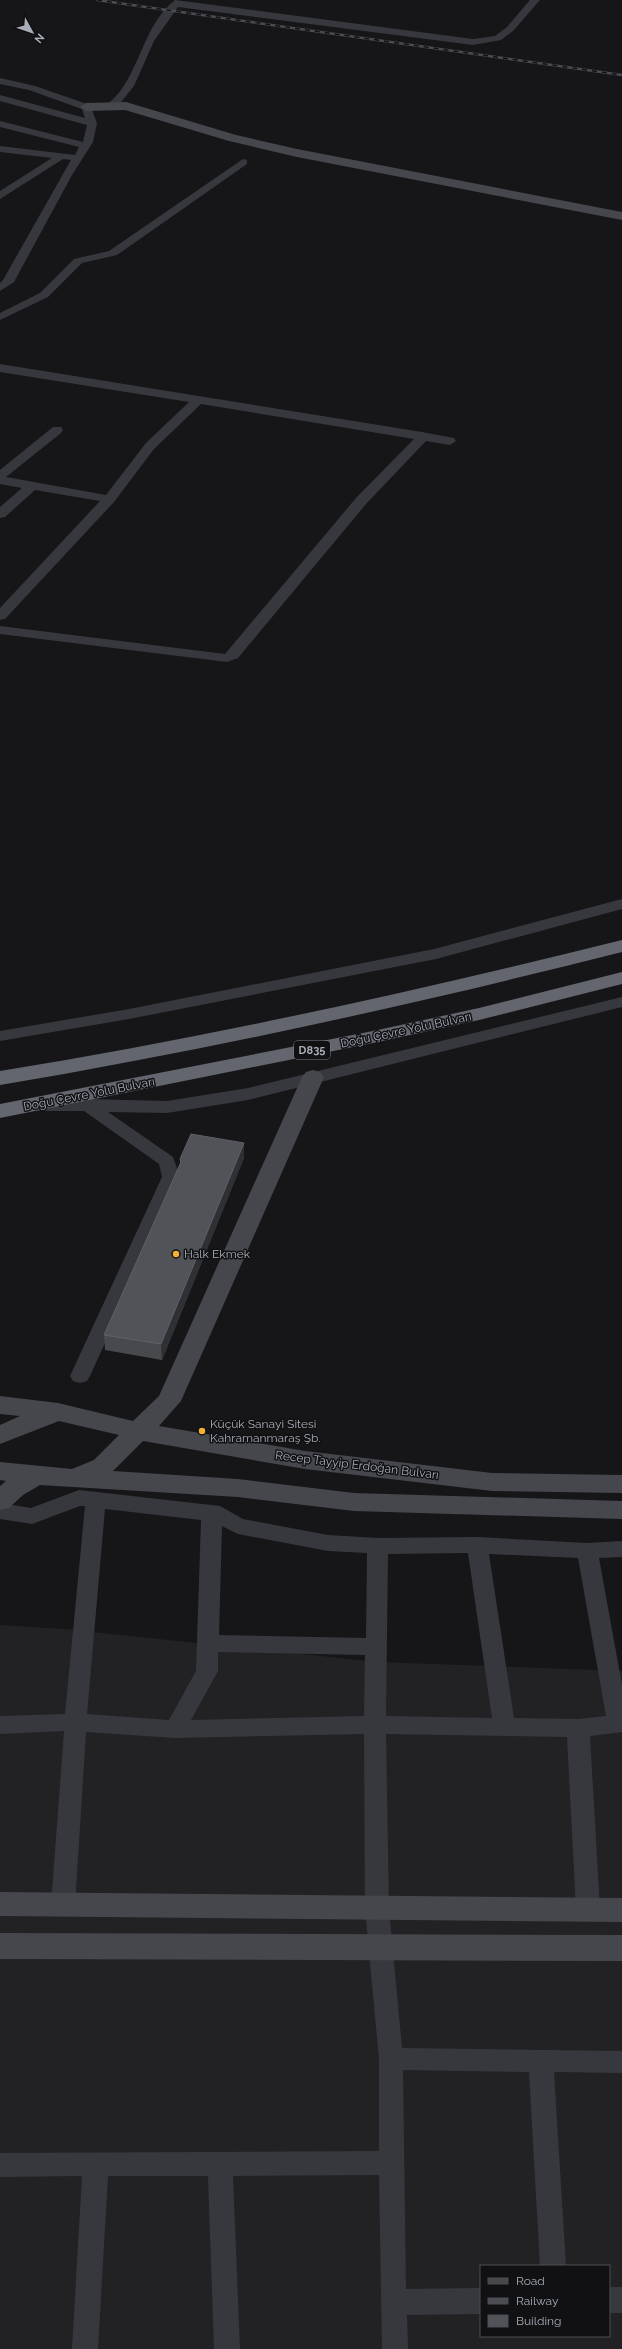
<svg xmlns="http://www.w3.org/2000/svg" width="622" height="2349" font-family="Raleway,sans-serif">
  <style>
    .built { fill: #222225; fill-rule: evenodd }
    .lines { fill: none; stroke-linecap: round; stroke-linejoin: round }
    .street { fill: #37383d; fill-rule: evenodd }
    .secondary { fill: #45474d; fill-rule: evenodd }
    .highway { fill: #63666e; fill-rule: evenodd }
    .rail-casing { stroke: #4a4c52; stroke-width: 2.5 }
    .rail { stroke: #111113; stroke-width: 1.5; stroke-dasharray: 5; stroke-linecap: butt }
    .wall { fill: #47494d }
    .shaded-wall { fill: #2f3033 }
    .building { fill: #525359; stroke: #5f6168 }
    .poi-dot { fill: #f2b134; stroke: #111113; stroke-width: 1.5 }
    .labels { text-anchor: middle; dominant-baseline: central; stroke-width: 3; stroke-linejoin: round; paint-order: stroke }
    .shield { fill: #111113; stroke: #7b7e86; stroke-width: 1 }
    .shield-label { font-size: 11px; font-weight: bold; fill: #a8adb8 }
    .street-label { font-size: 12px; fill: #a8adb8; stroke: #111113 }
    .poi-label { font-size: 12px; fill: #a8adb8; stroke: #111113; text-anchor: start }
  </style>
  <rect width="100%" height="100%" fill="#161618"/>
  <!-- built -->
  <path class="built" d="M0 1625 64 1629 378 1662 622 1671V2349H0ZM481 2266H609V2336H481Z"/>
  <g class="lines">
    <!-- street -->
    <g class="street">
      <path d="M175 0 473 39 495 36 507 27 530 0H540L513 31 501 40 473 45 178 7 154 41 134 86 117 107H109V103C140 77 141 27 175 0Z"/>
      <path d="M0 78 35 86 90 105 97 123 93 142 72 175 14 282 0 291V283L3 280 71 160 63 159 0 199V191L52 158 0 152V146L75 155 79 147 0 127V121L83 142 87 125 0 101V95L85 118 82 109 29 90 0 84Z"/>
      <path d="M243 159 247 160V164L117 255 82 263 48 297 0 320V313L40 293 74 259 109 251Z"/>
      <path d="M0 364 422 432 454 438 456 441 450 445 426 441 366 504 238 658 227 662 0 634V626L225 654 356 498 414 439 201 404 154 449 114 502 5 619 0 620V608L100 501 35 490 5 517 0 518V507L22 488 0 484V470L53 427H61L63 430 61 433 6 477 106 495 146 443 189 402 0 372Z"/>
      <path d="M622 899V909L436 959 129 1019 0 1041V1031L129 1009 434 949Z"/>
      <path d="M622 997V1007L248 1100 167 1113 108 1112 173 1157 180 1177 90 1376 87 1381 80 1383 73 1381 70 1376 162 1177 159 1164 84 1111H39L33 1109 30 1105 33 1101 87 1099 167 1101 248 1088Z"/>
      <path d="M79 1490 220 1506 243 1519 328 1535 378 1538 477 1537 587 1543 622 1541V1557L599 1558 622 1685V1732L590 1736 600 1909 596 1916 588 1919 580 1916 576 1909 567 1737 386 1734 389 1909 402 2048 622 2051V2073L554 2072 566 2266H540L529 2072 403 2070 406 2289 481 2288V2314L407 2315 408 2349H382L379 2175 233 2176 240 2349H214L208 2176H108L98 2349H72L82 2176 0 2177V2153L379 2151V2059L365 1909 364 1734 175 1738 86 1732 75 1905 71 1912 63 1915 55 1912 51 1905 64 1731 0 1734V1716L65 1714 85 1506H80L32 1524 0 1519V1503L31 1508ZM105 1509 201 1520 196 1671 169 1720 87 1714ZM222 1526 238 1534 328 1551 367 1553 366 1638 219 1635ZM468 1553 492 1718 386 1716 388 1554ZM489 1554 578 1558 606 1716 578 1719 514 1718ZM218 1652 365 1655 364 1716 191 1720 218 1671Z"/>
      <rect x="609" y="2287" width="13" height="26"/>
    </g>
    <!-- secondary -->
    <g class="secondary">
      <path d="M126 102 236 135 297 149 622 212V220L297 157 229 141 125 110 86 111 80 107 86 103Z"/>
      <path d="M313 1070 320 1072 324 1077 181 1401 159 1426 305 1451 492 1473 622 1475V1493L492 1491 305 1469 143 1441 113 1471 238 1479 354 1493 622 1501V1519L354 1511 238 1497 40 1485 23 1495 9 1508 0 1510V1486L6 1481 0 1480V1462L72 1469 94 1460 119 1435 59 1421 0 1444V1425L20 1416 0 1414V1396L58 1403 133 1421 159 1396 302 1077 306 1072Z"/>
      <path d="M0 1892 622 1898V1922L0 1916Z"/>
      <path d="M0 1933 622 1935V1961L0 1959Z"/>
    </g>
    <!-- highway -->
    <g class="highway">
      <path d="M622 940V952C416 1004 209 1050 0 1085V1071C210 1037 416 991 622 940Z"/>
      <path d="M622 972V984L479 1020 373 1043 0 1118V1104L373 1031 479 1008Z"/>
    </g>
    <!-- rail casing -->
    <g class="rail-casing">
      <path id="rail" d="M97 0 622 75"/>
    </g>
    <!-- rail -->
    <use href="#rail" class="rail"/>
  </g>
  <!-- wall -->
  <path class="wall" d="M244 1158 162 1360 105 1350 104 1335 180 1164V1159Z"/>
  <!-- shaded-wall -->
  <path class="shaded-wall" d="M244 1143V1158L162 1360 161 1344Z"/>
  <!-- building -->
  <path class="building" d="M191 1134 244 1143 161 1344 104 1335 181 1162 180 1159Z"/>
  <!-- markers -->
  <g class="poi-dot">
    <circle cx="176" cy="1254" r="4"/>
    <circle cx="202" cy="1431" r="4"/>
  </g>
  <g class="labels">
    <!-- shield labels -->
    <rect class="shield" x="294" y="1041" width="36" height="18" rx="3"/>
    <g class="shield-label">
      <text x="312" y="1050">D835</text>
    </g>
    <!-- street labels -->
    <g class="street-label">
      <text transform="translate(406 1030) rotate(-12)">Doğu Çevre Yolu Bulvarı</text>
      <text transform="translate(89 1094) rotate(-11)">Doğu Çevre Yolu Bulvarı</text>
      <text transform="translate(357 1465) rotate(7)">Recep Tayyip Erdoğan Bulvarı</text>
    </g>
    <!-- poi labels -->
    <g class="poi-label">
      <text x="184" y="1254">Halk Ekmek</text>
      <text x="210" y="1424">Küçük Sanayi Sitesi<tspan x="210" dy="14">Kahramanmaraş Şb.</tspan></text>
    </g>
  </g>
  <!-- legend -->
  <rect x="480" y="2265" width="130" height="72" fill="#111113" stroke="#4d4f55"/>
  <rect x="488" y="2278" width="20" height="6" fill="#45474d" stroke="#4d4f55"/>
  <text x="516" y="2285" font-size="12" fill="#a8adb8">Road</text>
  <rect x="488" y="2298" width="20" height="6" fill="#4a4c52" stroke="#4d4f55"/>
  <text x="516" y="2305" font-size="12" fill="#a8adb8">Railway</text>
  <rect x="488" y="2315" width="20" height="12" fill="#525359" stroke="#4d4f55"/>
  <text x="516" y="2325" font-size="12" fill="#a8adb8">Building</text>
  <!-- north arrow -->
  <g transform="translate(32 32) rotate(130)" stroke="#111113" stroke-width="3" paint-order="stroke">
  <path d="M0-3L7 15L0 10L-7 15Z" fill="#a8adb8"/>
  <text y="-6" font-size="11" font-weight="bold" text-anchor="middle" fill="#a8adb8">N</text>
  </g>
</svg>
